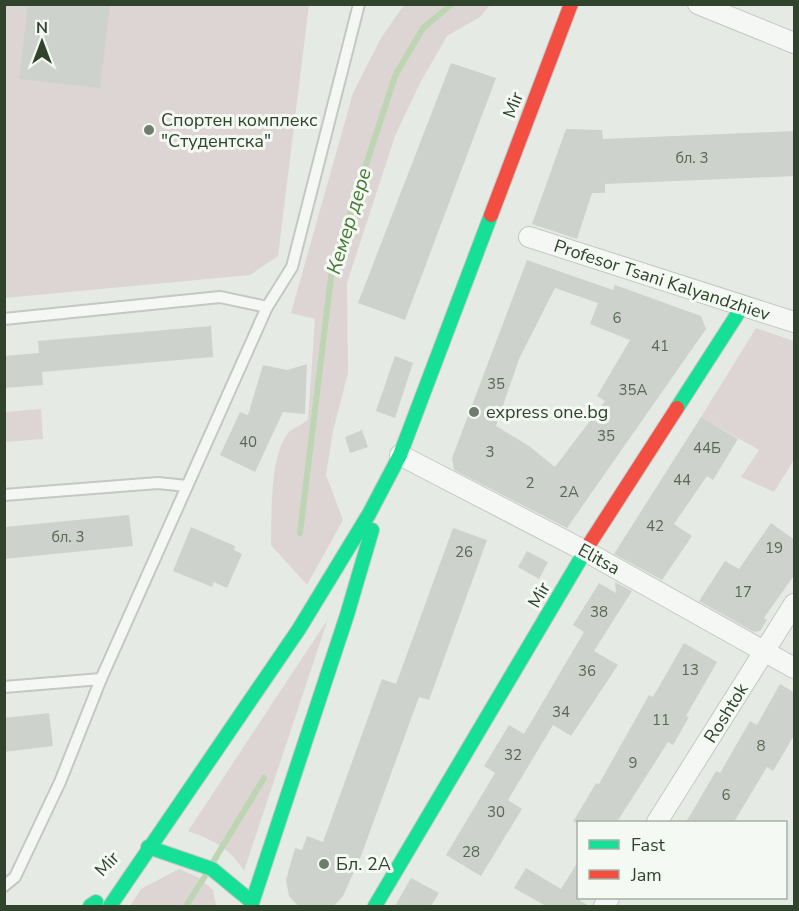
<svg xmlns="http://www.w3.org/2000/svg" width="799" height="911" font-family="'Nunito Sans',sans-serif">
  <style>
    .green { fill: #ddd5d3 }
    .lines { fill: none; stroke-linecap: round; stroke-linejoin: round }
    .stream { stroke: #bdd5b3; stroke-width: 6 }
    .building { fill: #ced2cd; fill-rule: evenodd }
    .lane-casing { stroke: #c4c8c3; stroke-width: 14 }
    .street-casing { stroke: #c4c8c3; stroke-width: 22 }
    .fast-casing { stroke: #c4c8c3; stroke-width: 16 }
    .jam-casing { stroke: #c4c8c3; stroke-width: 16 }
    .lane { stroke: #f5f7f4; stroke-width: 10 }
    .street { stroke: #f5f7f4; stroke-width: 20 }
    .fast { stroke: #16e098; stroke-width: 14 }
    .jam { stroke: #f24e42; stroke-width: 14 }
    .poi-dot { fill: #6f7e6c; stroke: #f4f9f3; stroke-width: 2 }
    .labels { text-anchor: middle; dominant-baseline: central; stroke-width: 6; stroke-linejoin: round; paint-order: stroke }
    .number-label { font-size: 15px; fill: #586854 }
    .street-label { font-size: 18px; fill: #2f442b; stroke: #f4f9f3 }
    .poi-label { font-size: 18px; fill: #2f442b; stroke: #f4f9f3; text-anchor: start }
    .water-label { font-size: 20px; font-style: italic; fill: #457934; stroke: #f4f9f3 }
  </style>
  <rect width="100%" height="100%" fill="#e6eae5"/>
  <!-- green -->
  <g class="green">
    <path d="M4 5H309L278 256 250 275 5 298Z"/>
    <path d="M404 5H490L480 17 447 36 420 83 395 136 347 283 348 373 333 431 326 475 343 520 307 585 271 545C272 516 269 455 289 432 294 427 303 425 308 419L315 319 291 313 353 93 381 38Z"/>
    <path d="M756 328 794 341V460L774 492 741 477 759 450 701 417Z"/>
    <path d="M41 409 43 439 5 442V412Z"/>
    <path d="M328 619 244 871C230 848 213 840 188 831Z"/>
    <path d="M179 869 198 877 213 890 216 906H130L141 889Z"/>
  </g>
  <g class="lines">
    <!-- stream -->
    <g class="stream">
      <path d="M300 533 332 269 395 76 423 28 452 4"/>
      <path d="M213 862 264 778"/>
      <path d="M186 906 205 876"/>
    </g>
  </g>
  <!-- building -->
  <g class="building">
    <path d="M28 4H110L100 88 19 79Z"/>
    <path d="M451 63 496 78 405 320 358 303Z"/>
    <path d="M566 129 602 130 603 139 795 131V176L605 184V193H592L577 239 532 224Z"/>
    <path d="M527 260 613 290 615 285 701 316 706 329 567 528 454 470 452 458ZM555 288 598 303 590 324 630 340 597 396 605 401 555 467 529 446 496 426 519 359Z"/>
    <path d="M211 326 213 357 42 372 43 385 4 388V356L39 353 38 341Z"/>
    <path d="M395 356 413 363 395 418 376 411Z"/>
    <path d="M307 364 305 414 283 412 255 472 220 455 240 412 248 415 263 365 287 370Z"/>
    <path d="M701 417 738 439 713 480 707 476 674 524 692 536 662 580 614 554Z"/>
    <path d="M362 430 368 447 350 453 345 437Z"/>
    <path d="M129 515 133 546 4 559V527Z"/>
    <path d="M771 523 795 540V574L764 618 767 620 760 631 754 632 699 601 725 561 739 569Z"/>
    <path d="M191 527 235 546 234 550 242 554 227 588 214 582 212 587 173 571Z"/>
    <path d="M453 528 487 540 429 700 419 697 361 856 343 896 334 906H298L289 896 286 880 295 848 302 850 307 836 323 842 382 679 396 684Z"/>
    <path d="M527 551 548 562 539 579 518 567Z"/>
    <path d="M615 582 632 591 594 651 618 665 571 736 553 725 508 800 522 809 481 876 446 855 495 773 484 766 509 725 524 734 584 632 573 625 599 583 616 593Z"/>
    <path d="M684 643 717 662 686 716 689 717 673 745 668 742 617 822H573L596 783 599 784 649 695 653 697Z"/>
    <path d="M780 684 795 693V734L773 771 767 767 734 822H686L716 771 720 773 750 721 757 725Z"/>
    <path d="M49 713 53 746 4 752V718Z"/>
    <path d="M579 860V900L589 906H546L514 888 526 868 561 889Z"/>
    <path d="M411 878 439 893 431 906H395Z"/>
  </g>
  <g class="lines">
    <!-- lane casing -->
    <g class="lane-casing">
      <g id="lane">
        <path d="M4 319 220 297 267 307"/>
        <path d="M4 495 158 483 187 486"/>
        <path d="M4 687 101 679"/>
        <path d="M4 886 15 877 60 782 101 679 267 307 292 267 359 4"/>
      </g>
    </g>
    <!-- street casing -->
    <g class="street-casing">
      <g id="street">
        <path d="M698 4 794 43"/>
        <path d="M529 237 794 322"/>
        <path d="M400 455 585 551 794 668"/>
        <path d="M657 822 794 604"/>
        <path d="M604 906 609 898"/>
      </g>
    </g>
    <!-- fast casing -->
    <g class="fast-casing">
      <g id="fast">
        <path d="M677 408 742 307"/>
        <path d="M148 847 212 869 252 902"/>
        <path d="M90 906 96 902"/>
        <path d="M110 906 299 629 369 514 400 455 491 215"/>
        <path d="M251 906 347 615 372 530"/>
        <path d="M375 906 590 543"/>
      </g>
    </g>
    <!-- jam casing -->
    <g class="jam-casing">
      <g id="jam">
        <path d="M491 215 571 4"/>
        <path d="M590 543 677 408"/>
      </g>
    </g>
    <!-- lane -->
    <use href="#lane" class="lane"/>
    <!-- street -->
    <use href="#street" class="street"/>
    <!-- fast -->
    <use href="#fast" class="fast"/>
    <!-- jam -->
    <use href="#jam" class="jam"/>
  </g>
  <!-- markers -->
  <g class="poi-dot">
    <circle cx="149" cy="130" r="6"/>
    <circle cx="474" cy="412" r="6"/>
    <circle cx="324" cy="864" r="6"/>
  </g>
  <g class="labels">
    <!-- number labels -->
    <g class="number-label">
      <text x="692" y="158">бл. 3</text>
      <text x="617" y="318">6</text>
      <text x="660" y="346">41</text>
      <text x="496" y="384">35</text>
      <text x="633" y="390">35A</text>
      <text x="606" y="436">35</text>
      <text x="248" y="442">40</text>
      <text x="707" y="448">44Б</text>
      <text x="490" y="452">3</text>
      <text x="682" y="480">44</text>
      <text x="530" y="483">2</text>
      <text x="569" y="492">2А</text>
      <text x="655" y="526">42</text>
      <text x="68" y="537">бл. 3</text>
      <text x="774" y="548">19</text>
      <text x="464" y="552">26</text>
      <text x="743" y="592">17</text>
      <text x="599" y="612">38</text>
      <text x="690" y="670">13</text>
      <text x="587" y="671">36</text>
      <text x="561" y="712">34</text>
      <text x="661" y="720">11</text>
      <text x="761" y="746">8</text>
      <text x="513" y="755">32</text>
      <text x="633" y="763">9</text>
      <text x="726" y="795">6</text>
      <text x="496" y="812">30</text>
      <text x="471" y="852">28</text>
    </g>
    <!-- street labels -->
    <g class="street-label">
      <text transform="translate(513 105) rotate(-69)">Mir</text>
      <text transform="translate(662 280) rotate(18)">Profesor Tsani Kalyandzhiev</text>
      <text transform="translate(599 559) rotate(29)">Elitsa</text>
      <text transform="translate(539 595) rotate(-60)">Mir</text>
      <text transform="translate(726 713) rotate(-58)">Roshtok</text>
      <text transform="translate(107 864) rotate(-47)">Mir</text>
    </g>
    <!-- poi labels -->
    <g class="poi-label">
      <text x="161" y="120">Спортен комплекс<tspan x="161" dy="21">"Студентска"</tspan></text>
      <text x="486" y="412">express one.bg</text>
      <text x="336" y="864">Бл. 2А</text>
    </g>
    <!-- water labels -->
    <g class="water-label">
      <text transform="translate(349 221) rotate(-73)">Кемер дере</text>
    </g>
  </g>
  <!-- border -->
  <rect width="799" height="911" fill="none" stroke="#2f442b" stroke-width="12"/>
  <!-- legend -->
  <rect x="577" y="821" width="210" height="78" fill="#f4f9f3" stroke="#a5b1a3" stroke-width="1.5"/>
  <rect x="589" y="840" width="30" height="9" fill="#16e098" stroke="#a5b1a3" stroke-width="1.5"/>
  <text x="631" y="851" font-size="18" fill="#2f442b">Fast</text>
  <rect x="589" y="870" width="30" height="9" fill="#f24e42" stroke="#a5b1a3" stroke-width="1.5"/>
  <text x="631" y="881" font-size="18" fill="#2f442b">Jam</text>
  <!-- north arrow -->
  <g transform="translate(42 42)" stroke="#f4f9f3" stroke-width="4.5" paint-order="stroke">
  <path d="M0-4.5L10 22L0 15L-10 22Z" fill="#2f442b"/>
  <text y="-9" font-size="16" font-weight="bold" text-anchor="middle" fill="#2f442b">N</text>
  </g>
</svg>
